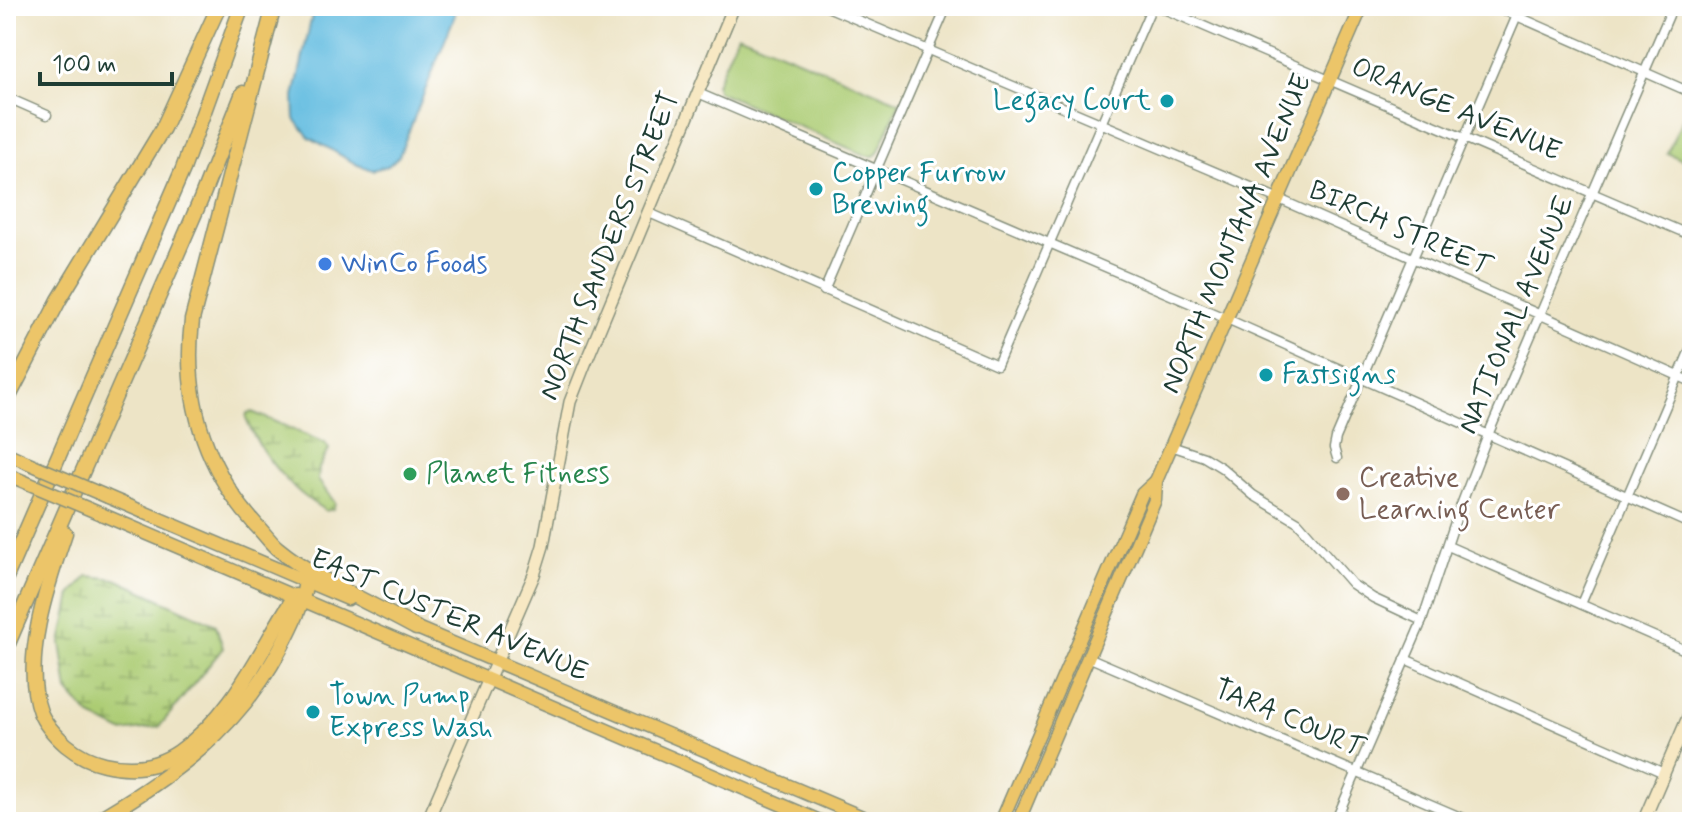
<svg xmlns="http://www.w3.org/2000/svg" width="1698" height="828" font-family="Mynerve,sans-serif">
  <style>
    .green { fill: #accc73; stroke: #668454; stroke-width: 2 }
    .wetland { fill: url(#wetland-marsh); stroke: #668454; stroke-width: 2 }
    .water { fill: #62bce0; stroke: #407c8a; stroke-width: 2 }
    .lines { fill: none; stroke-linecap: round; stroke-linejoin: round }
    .street-casing { stroke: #86907d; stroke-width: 11 }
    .secondary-casing { stroke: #86907d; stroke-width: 14 }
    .primary-casing { stroke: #86907d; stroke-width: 15 }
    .highway-casing { stroke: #86907d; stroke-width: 17 }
    .street { stroke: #fff; stroke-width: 8 }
    .secondary { stroke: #f7e8c3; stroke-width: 11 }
    .primary { stroke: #ecc569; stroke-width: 12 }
    .highway { stroke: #ecc569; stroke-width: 14 }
    .primary-bridge-casing { stroke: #86907d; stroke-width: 15; stroke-linecap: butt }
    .primary-bridge { stroke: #ecc569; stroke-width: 12 }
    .culture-dot { fill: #0f9aa8; stroke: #fff; stroke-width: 3 }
    .shop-dot { fill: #3f7fe0; stroke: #fff; stroke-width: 3 }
    .leisure-dot { fill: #2e9e5b; stroke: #fff; stroke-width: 3 }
    .education-dot { fill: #8d6e63; stroke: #fff; stroke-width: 3 }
    .labels { text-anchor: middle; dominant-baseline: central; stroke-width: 6; stroke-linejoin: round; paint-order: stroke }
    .culture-label { font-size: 28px; fill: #0d838f; stroke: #fff; text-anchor: start }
    .street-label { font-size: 28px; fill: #1f3d34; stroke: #fff }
    .shop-label { font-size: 28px; fill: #366cbe; stroke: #fff; text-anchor: start }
    .leisure-label { font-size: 28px; fill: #27864d; stroke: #fff; text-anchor: start }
    .education-label { font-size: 28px; fill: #785e54; stroke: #fff; text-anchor: start }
  </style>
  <defs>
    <pattern id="wetland-marsh" width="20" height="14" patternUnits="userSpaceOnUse" patternTransform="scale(2)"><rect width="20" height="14" fill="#accc73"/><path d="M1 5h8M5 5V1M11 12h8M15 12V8" fill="none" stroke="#8ba75f"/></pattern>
  </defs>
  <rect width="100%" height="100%" fill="#fff"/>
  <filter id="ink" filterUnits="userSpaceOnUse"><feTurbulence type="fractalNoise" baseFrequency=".0125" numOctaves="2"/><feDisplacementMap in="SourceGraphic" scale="16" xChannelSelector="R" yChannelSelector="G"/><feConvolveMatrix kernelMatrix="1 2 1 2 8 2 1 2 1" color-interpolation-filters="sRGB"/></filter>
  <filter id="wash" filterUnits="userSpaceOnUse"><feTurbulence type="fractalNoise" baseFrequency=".006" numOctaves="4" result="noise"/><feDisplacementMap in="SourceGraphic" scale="32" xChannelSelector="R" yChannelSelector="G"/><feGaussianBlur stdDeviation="1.8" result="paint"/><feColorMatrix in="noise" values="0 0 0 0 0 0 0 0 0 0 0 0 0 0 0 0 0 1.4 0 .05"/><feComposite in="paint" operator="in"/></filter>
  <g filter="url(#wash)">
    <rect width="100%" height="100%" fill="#ede4c6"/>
    <!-- green -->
    <g class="green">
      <path d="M738 34 900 102 878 153 874 156H867L717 91 716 84Z"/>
      <path d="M1690 103 1692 104V164L1667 153Z"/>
    </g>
    <!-- wetland -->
    <g class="wetland">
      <path d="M252 412 325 443 329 449 319 468 318 480 335 503 333 509 326 511C290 490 262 457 246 419L247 413Z"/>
      <path d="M88 576 116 579 216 625 223 648 159 727 122 732 90 716 68 691 61 643 71 595Z"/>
    </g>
    <!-- water -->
    <path class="water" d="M314 6H453L455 15 399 156 388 166 372 170 358 165 309 137 295 119 294 97Z"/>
  </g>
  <g filter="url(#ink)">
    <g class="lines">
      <!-- street casing -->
      <g class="street-casing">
        <g id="street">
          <path d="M825 6 1279 199 1692 382"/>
          <path d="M1157 6 1692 236"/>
          <path d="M1494 6 1692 93"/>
          <path d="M698 93 1227 319 1692 525"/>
          <path d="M6 97 47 115"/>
          <path d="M647 212 997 365 1152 6"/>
          <path d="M824 291 947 6"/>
          <path d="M1171 446 1204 457 1222 468 1253 495 1298 522 1352 584 1373 598 1422 621"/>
          <path d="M1337 458 1334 448 1336 438 1521 6"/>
          <path d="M1448 546 1692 653"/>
          <path d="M1581 604 1692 345"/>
          <path d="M1088 657 1472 822"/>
          <path d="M1405 659 1664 773"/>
          <path d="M1335 822 1422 621 1458 513 1488 435 1673 6"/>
        </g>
      </g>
      <!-- secondary casing -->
      <g class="secondary-casing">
        <g id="secondary">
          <path d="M427 822 534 575 543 546 570 402 585 364 734 6"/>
          <path d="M1643 822 1692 708"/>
        </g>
      </g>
      <!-- primary casing -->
      <g class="primary-casing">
        <g id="primary">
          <path d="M6 453 26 462"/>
          <path d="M108 497 348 599"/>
          <path d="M101 514 822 822"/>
          <path d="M410 625 874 822"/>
          <path d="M1001 822 1142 494 1156 481"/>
          <path d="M1018 822 1155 500 1156 481 1362 6"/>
        </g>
      </g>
      <!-- highway casing -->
      <g class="highway-casing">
        <g id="highway">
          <path d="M274 6 192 320C183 398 204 467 256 525 263 532 269 541 277 548 314 579 373 604 416 628"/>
          <path d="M6 402 59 300 163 128 219 6"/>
          <path d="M65 533C48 583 21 660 40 712 45 725 56 736 66 745 77 754 90 761 104 764 130 770 156 768 179 752 236 712 259 651 295 596"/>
          <path d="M6 577 183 169 242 6"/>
          <path d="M6 648 201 199 243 93"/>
          <path d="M94 822C170 778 238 729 280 649 292 626 302 607 306 581"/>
        </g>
      </g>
      <!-- street -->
      <use href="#street" class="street"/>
      <!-- secondary -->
      <use href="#secondary" class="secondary"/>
      <!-- primary -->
      <use href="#primary" class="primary"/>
      <!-- highway -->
      <use href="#highway" class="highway"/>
      <!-- primary-bridge casing -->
      <g class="primary-bridge-casing">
        <g id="primary-bridge">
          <path d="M26 462 108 497"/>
          <path d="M13 477 101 514"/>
        </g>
      </g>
      <!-- primary-bridge -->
      <use href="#primary-bridge" class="primary-bridge"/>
    </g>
  </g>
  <!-- markers -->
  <g class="culture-dot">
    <circle cx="1167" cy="101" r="8"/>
    <circle cx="816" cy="189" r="8"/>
    <circle cx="1266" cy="375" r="8"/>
    <circle cx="313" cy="712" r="8"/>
  </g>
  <circle class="shop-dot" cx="325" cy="264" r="8"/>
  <circle class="leisure-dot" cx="410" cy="474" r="8"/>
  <circle class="education-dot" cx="1343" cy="494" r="8"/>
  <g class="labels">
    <!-- culture labels -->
    <g class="culture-label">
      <text x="1151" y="101" text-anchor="end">Legacy Court</text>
      <text x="832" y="173">Copper Furrow<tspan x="832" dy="32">Brewing</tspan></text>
      <text x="1282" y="375">Fastsigns</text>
      <text x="329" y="696">Town Pump<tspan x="329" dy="32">Express Wash</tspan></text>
    </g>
    <!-- street labels -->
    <g class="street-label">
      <text transform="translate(1456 110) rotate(23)">ORANGE AVENUE</text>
      <text transform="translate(1400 229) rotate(24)">BIRCH STREET</text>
      <text transform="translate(1237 234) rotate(-67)">NORTH MONTANA AVENUE</text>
      <text transform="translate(610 246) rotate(-68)">NORTH SANDERS STREET</text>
      <text transform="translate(1517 315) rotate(-67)">NATIONAL AVENUE</text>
      <text transform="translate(449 616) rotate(23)">EAST CUSTER AVENUE</text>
      <text transform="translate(1289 719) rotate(23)">TARA COURT</text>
    </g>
    <!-- shop labels -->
    <g class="shop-label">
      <text x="341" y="264">WinCo Foods</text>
    </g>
    <!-- leisure labels -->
    <g class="leisure-label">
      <text x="426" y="474">Planet Fitness</text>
    </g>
    <!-- education labels -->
    <g class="education-label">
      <text x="1359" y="478">Creative<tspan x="1359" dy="32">Learning Center</tspan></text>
    </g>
  </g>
  <!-- margin -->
  <rect width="1698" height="828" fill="none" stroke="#fff" stroke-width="32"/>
  <!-- scale -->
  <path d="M40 72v12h132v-12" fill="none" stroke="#1f3d34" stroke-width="4"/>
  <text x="52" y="72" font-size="24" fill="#1f3d34" stroke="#ffffff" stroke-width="6" paint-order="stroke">100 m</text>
</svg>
